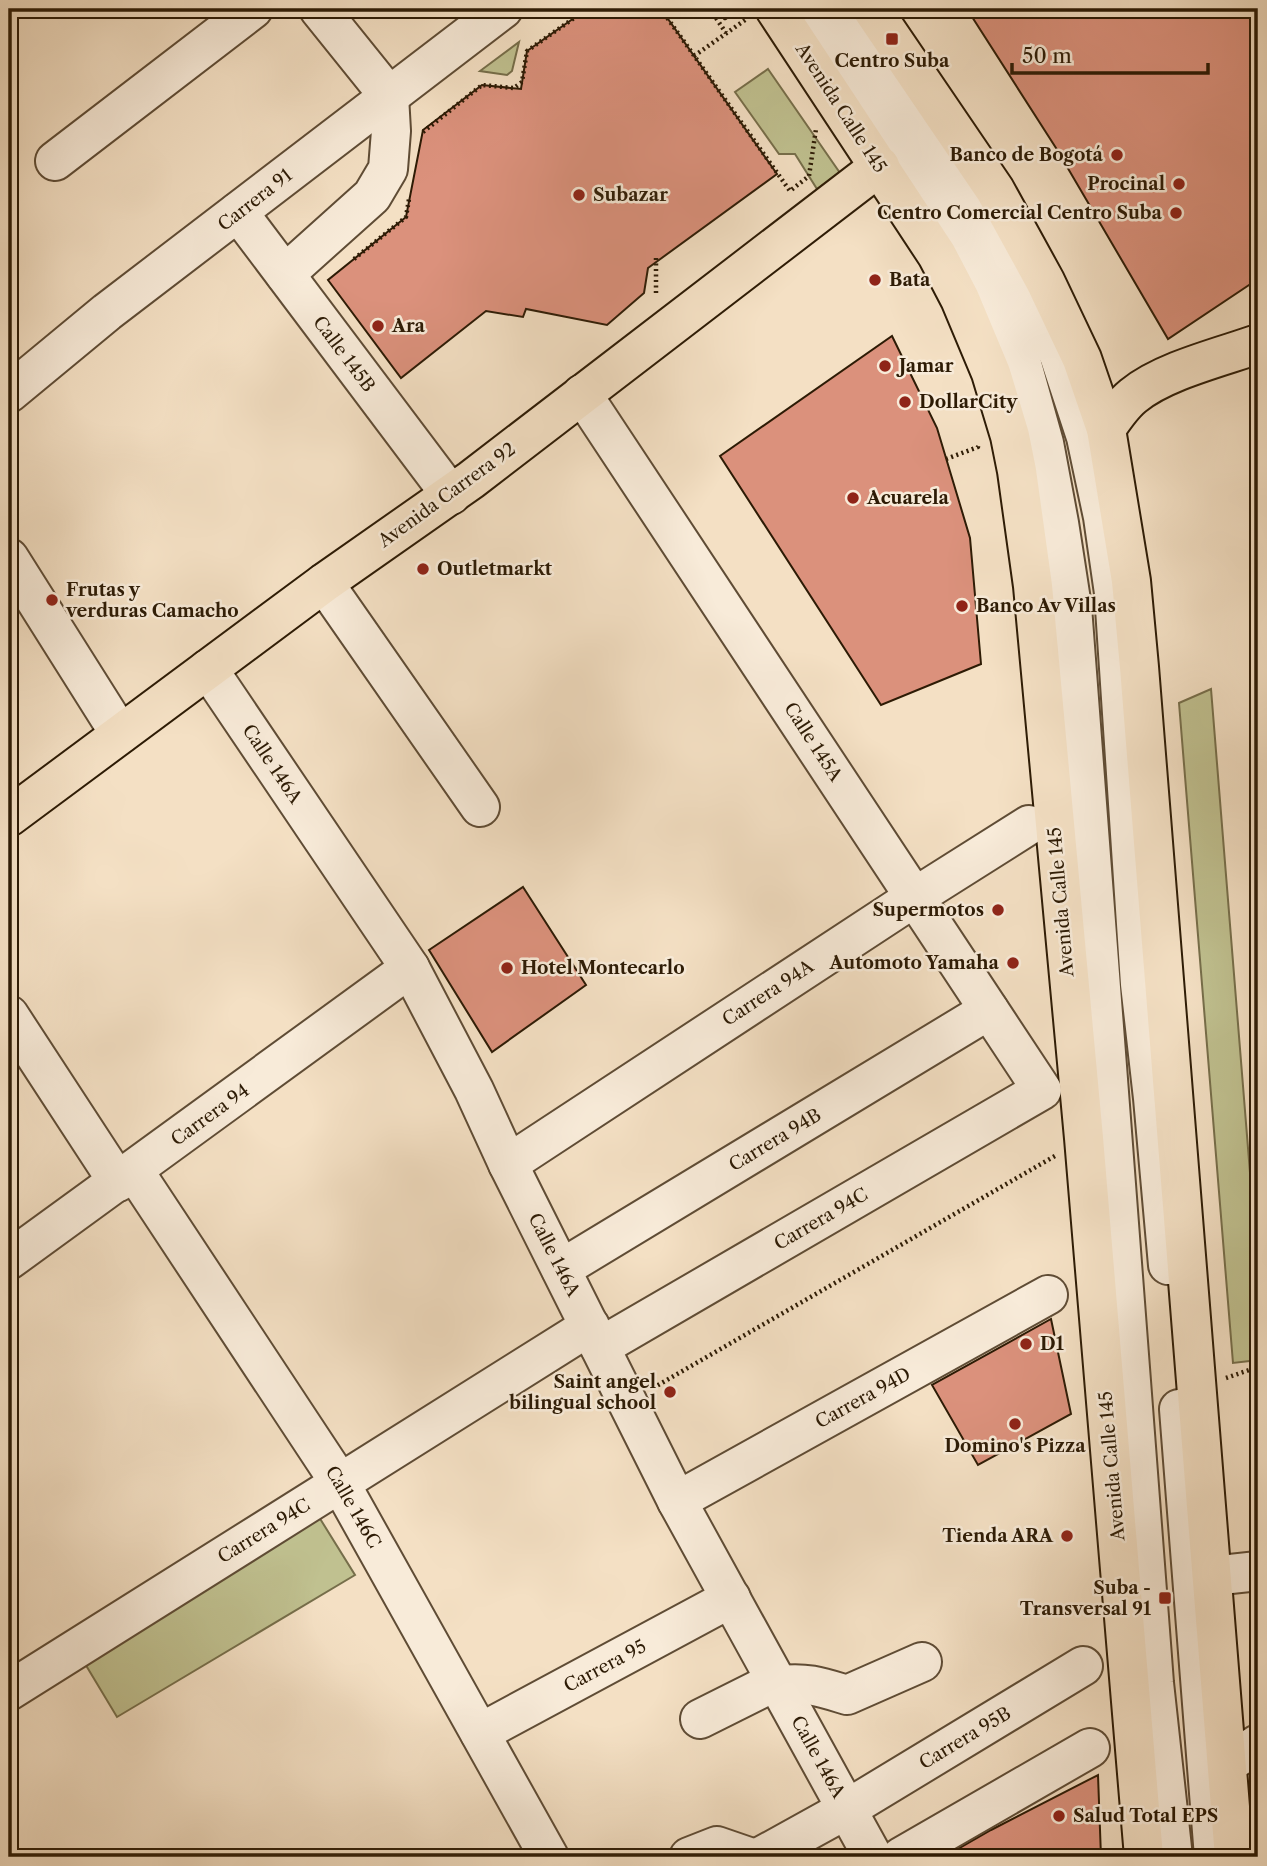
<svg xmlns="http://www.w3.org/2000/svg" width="1267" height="1866" font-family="'Libre Caslon Text',serif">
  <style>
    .green { fill: #c0c190; stroke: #766e4a; stroke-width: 2 }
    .building { fill: #db917c; stroke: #2d1b05; stroke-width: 2 }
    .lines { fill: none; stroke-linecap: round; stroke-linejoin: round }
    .minor-casing { stroke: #5f4c35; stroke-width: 42 }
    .major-casing { stroke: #2d1b05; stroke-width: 42 }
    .path { stroke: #2d1b05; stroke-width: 4.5; stroke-dasharray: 2 3.5; stroke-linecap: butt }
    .minor { stroke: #f8ebd9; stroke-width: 38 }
    .major { stroke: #f4e0c4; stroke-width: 38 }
    .poi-dot { fill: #8f2418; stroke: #f8ebd9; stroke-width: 2.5 }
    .labels { text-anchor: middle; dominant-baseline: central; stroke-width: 5; stroke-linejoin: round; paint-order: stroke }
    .poi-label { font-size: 18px; font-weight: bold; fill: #2d1b05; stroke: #f8ebd9; text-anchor: start }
    .street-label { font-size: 18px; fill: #2d1b05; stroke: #f8ebd9 }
  </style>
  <rect width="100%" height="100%" fill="#f4e0c4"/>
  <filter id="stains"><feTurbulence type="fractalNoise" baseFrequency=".00286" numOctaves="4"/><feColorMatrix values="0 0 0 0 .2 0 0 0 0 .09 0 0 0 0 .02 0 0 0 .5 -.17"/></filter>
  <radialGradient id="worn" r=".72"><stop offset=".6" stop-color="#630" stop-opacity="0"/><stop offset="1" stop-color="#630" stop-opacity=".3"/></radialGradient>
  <!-- green -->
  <g class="green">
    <path d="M519 42 512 71 507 75 480 71Z"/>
    <path d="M768 69 840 173 817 189 795 154H779L735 92Z"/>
    <path d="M1211 689 1258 1272V1360L1233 1363 1179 703Z"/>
    <path d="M319 1517 355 1575 117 1717 84 1662Z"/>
  </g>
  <!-- building -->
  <g class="building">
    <path d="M587 9H661L777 174 648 268 644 293 607 325 526 309 523 317 486 311 401 378 328 280 406 217 423 130 482 85 521 89 527 51Z"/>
    <path d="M967 9H1258V279L1168 339 1056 148Z"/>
    <path d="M892 336 937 428 970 538 981 664 881 705 720 456Z"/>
    <path d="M523 887 586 985 492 1052 429 950Z"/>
    <path d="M1051 1319 1071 1414 978 1465 932 1385Z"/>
    <path d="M1098 1775 1101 1857H944L991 1830Z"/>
  </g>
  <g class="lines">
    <!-- minor casing -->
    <g class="minor-casing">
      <g id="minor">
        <path d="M802 9 975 263 1022 364 1044 443 1059 523 1072 607 1154 1683 1173 1857"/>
        <path d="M846 9 962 180 997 238 1059 355 1086 437 1103 517 1114 593 1140 984 1153 1098 1168 1265"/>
        <path d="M55 161 253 9"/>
        <path d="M238 212 451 495"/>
        <path d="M285 274 372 196 388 169 391 131 389 96 319 9"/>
        <path d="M9 393 107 312 503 9"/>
        <path d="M582 394 1042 1090 600 1347"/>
        <path d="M9 558 120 734"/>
        <path d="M324 583 480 807"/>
        <path d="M208 669 410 968 474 1090 508 1164 677 1501 873 1857"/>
        <path d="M9 1015 118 1182"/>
        <path d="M508 1164 915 897 1029 825"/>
        <path d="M134 1171 340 1483 549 1857"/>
        <path d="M9 1260 410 968"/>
        <path d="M561 1269 989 1010"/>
        <path d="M1179 1409 1214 1857"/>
        <path d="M677 1501 1048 1295"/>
        <path d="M1212 1576 1258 1571"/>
        <path d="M9 1691 590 1326"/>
        <path d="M700 1719 776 1681 780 1685C808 1682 821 1687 847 1695L922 1662"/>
        <path d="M480 1733 731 1598"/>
        <path d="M1227 1764 1258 1744"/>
        <path d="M689 1857 717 1846 749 1857"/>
        <path d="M760 1857 847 1809 1083 1666"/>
        <path d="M901 1857 1090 1748"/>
      </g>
    </g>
    <!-- major casing -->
    <g class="major-casing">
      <g id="major">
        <path d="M775 9 937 255 960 299 991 373 1010 436 1017 471 1033 586 1084 1138 1144 1857"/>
        <path d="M872 9 995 190 1045 281 1082 359 1106 429 1131 581 1139 667 1234 1857"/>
        <path d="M1106 429C1114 417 1122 405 1133 396 1163 371 1221 357 1258 344"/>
        <path d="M9 817 324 583 471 480 880 166"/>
      </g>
    </g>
    <!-- path -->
    <g class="path">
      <path d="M661 9 790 191 809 176 816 129"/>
      <path d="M684 9H694"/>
      <path d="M710 9 726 33"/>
      <path d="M718 9 725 18 739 9"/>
      <path d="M694 56 748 18"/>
      <path d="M423 132 482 85 514 88 522 82 527 51 587 9"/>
      <path d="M354 259 406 217 409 199"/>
      <path d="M656 293V256"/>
      <path d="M946 459 978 447V444"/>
      <path d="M1226 1378 1258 1367"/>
      <path d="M653 1388 1055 1156"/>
    </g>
    <!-- minor -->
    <use href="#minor" class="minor"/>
    <!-- major -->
    <use href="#major" class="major"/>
  </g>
  <!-- markers -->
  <g class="poi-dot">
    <rect x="885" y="32" width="14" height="14" rx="3.5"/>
    <circle cx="1117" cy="155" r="7"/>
    <circle cx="1179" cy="184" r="7"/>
    <circle cx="579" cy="195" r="7"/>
    <circle cx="1176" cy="213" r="7"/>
    <circle cx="875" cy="280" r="7"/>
    <circle cx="378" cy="326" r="7"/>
    <circle cx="885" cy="366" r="7"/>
    <circle cx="905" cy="402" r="7"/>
    <circle cx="853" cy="498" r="7"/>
    <circle cx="423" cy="569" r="7"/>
    <circle cx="52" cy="600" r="7"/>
    <circle cx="962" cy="606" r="7"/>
    <circle cx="998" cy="910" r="7"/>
    <circle cx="1013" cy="963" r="7"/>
    <circle cx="507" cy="968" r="7"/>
    <circle cx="1026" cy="1344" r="7"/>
    <circle cx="670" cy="1392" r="7"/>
    <circle cx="1015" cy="1424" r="7"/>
    <circle cx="1067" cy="1536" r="7"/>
    <rect x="1158" y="1591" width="14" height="14" rx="3.5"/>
    <circle cx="1059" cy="1816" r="7"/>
  </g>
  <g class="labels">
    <!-- poi labels -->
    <g class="poi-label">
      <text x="892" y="61" text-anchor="middle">Centro Suba</text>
      <text x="1103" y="155" text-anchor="end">Banco de Bogotá</text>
      <text x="1165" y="184" text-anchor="end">Procinal</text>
      <text x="593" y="195">Subazar</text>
      <text x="1162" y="213" text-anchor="end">Centro Comercial Centro Suba</text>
      <text x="889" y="280">Bata</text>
      <text x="392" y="326">Ara</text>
      <text x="899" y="366">Jamar</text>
      <text x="919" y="402">DollarCity</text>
      <text x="867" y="498">Acuarela</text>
      <text x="437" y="569">Outletmarkt</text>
      <text x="66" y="590">Frutas y<tspan x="66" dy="21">verduras Camacho</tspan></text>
      <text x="976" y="606">Banco Av Villas</text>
      <text x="984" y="910" text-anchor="end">Supermotos</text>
      <text x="999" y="963" text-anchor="end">Automoto Yamaha</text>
      <text x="521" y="968">Hotel Montecarlo</text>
      <text x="1040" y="1344">D1</text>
      <text x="656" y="1382" text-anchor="end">Saint angel<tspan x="656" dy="21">bilingual school</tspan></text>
      <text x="1015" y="1446" text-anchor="middle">Domino's Pizza</text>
      <text x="1053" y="1536" text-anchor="end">Tienda ARA</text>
      <text x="1151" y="1588" text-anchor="end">Suba -<tspan x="1151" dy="21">Transversal 91</tspan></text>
      <text x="1073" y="1816">Salud Total EPS</text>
    </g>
    <!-- street labels -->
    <g class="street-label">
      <text transform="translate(841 108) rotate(57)">Avenida Calle 145</text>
      <text transform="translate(255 200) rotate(-38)">Carrera 91</text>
      <text transform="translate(344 354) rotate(53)">Calle 145B</text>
      <text transform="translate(447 495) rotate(-36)">Avenida Carrera 92</text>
      <text transform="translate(813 742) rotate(57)">Calle 145A</text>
      <text transform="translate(272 764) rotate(56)">Calle 146A</text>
      <text transform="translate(1061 902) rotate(-95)">Avenida Calle 145</text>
      <text transform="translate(768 993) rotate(-33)">Carrera 94A</text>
      <text transform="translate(210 1115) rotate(-36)">Carrera 94</text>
      <text transform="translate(775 1140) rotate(-31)">Carrera 94B</text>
      <text transform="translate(821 1219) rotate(-30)">Carrera 94C</text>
      <text transform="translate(554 1255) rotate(63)">Calle 146A</text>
      <text transform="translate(863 1398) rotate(-29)">Carrera 94D</text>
      <text transform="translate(1112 1466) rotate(-95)">Avenida Calle 145</text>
      <text transform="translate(353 1507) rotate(60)">Calle 146C</text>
      <text transform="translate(264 1531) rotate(-32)">Carrera 94C</text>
      <text transform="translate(605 1666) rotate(-28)">Carrera 95</text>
      <text transform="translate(965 1738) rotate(-31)">Carrera 95B</text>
      <text transform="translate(818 1757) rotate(61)">Calle 146A</text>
    </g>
  </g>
  <!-- margin -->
  <rect width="1267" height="1866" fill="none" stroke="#f4e0c4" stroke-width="35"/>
  <rect x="10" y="10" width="1246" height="1845" fill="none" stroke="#2d1b05" stroke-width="3.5"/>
  <rect x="18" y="18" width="1232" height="1831" fill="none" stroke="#2d1b05" stroke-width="2"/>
  <!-- scale -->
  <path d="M1012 63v10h196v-10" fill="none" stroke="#2d1b05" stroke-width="3.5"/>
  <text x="1022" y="63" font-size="21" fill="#2d1b05" stroke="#f8ebd9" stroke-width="5" paint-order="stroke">50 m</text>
  <rect width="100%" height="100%" filter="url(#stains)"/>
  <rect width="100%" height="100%" fill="url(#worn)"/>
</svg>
